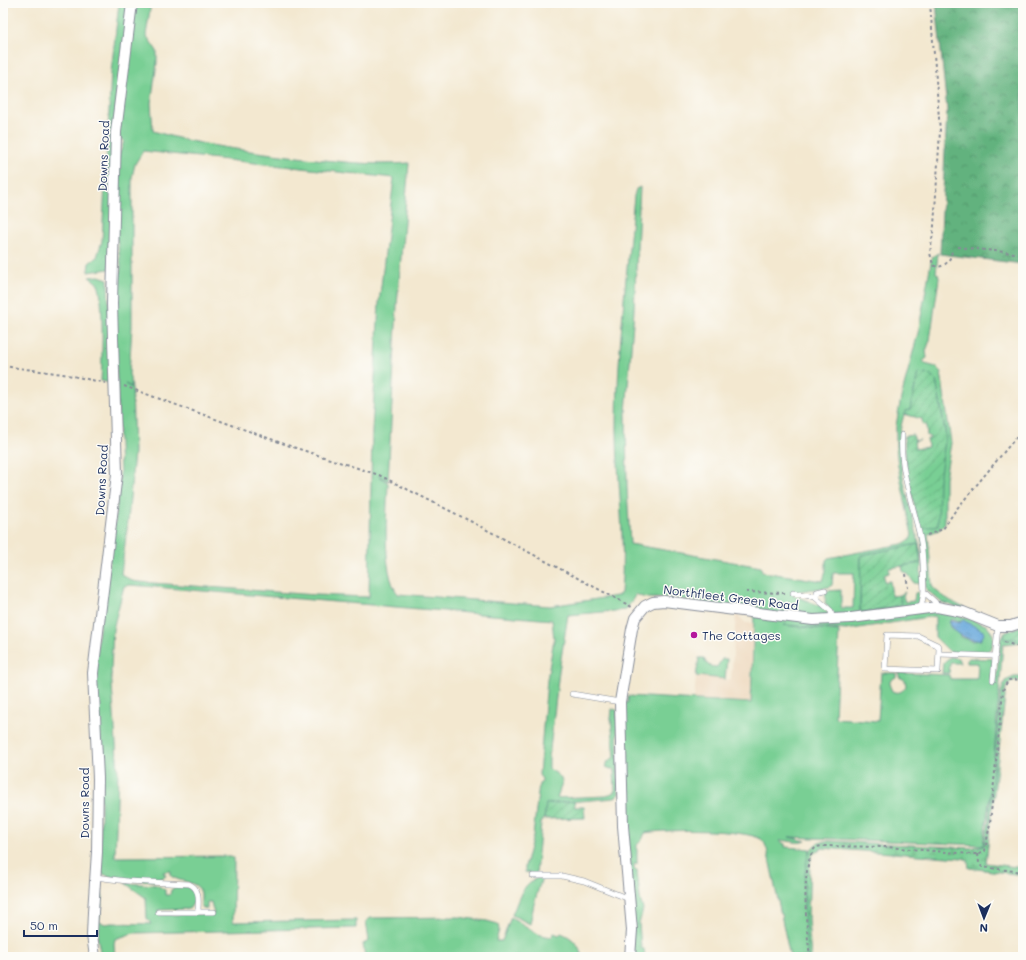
<svg xmlns="http://www.w3.org/2000/svg" width="1026" height="960" font-family="Mali,sans-serif">
  <style>
    .built { fill: #edd7bb }
    .grass { fill: #79cf94; stroke: #4a7f79; fill-rule: evenodd }
    .forest { fill: url(#forest-crowns); stroke: #3e706e }
    .wetland { fill: url(#wetland-marsh); stroke: #4a7f79 }
    .garden { fill: url(#garden-furrows); stroke: #4a7f79 }
    .water { fill: url(#water-ripples); stroke: #426c9d }
    .lines { fill: none; stroke-linecap: round; stroke-linejoin: round }
    .service-casing { stroke: #878c97; stroke-width: 6 }
    .minor-casing { stroke: #878c97; stroke-width: 12 }
    .path { stroke: #878c97; stroke-width: 2; stroke-dasharray: 3 3; stroke-linecap: butt }
    .service { stroke: #fff; stroke-width: 5 }
    .minor { stroke: #fff; stroke-width: 10 }
    .poi-dot { fill: #b5179e; stroke: #fdfcf7; stroke-width: 1.5 }
    .labels { text-anchor: middle; dominant-baseline: central; stroke-width: 3; stroke-linejoin: round; paint-order: stroke }
    .street-label { font-size: 12px; fill: #1b2f5e; stroke: #fdfcf7 }
    .poi-label { font-size: 12px; fill: #1b2f5e; stroke: #fdfcf7; text-anchor: start }
  </style>
  <defs>
    <pattern id="forest-crowns" width="20" height="18" patternUnits="userSpaceOnUse"><rect width="20" height="18" fill="#62b27e"/><path d="M2 6a3 3 0 1 1 6 0M12 15a3 3 0 1 1 6 0" fill="none" stroke="#50916a"/></pattern>
    <pattern id="wetland-marsh" width="20" height="14" patternUnits="userSpaceOnUse"><rect width="20" height="14" fill="#79cf94"/><path d="M1 5h8M5 5V1M11 12h8M15 12V8" fill="none" stroke="#62a87c"/></pattern>
    <pattern id="garden-furrows" width="10" height="10" patternUnits="userSpaceOnUse"><rect width="10" height="10" fill="#79cf94"/><path d="M-1 1l2-2M0 10L10 0M9 11l2-2" fill="none" stroke="#62a87c"/></pattern>
    <pattern id="water-ripples" width="26" height="14" patternUnits="userSpaceOnUse"><rect width="26" height="14" fill="#69a9dc"/><path d="M2 4q2-2 4 0t4 0M15 11q2-2 4 0t4 0" fill="none" stroke="#568ab6"/></pattern>
  </defs>
  <rect width="100%" height="100%" fill="#fdfcf7"/>
  <filter id="ink" filterUnits="userSpaceOnUse"><feTurbulence type="fractalNoise" baseFrequency=".025" numOctaves="2"/><feDisplacementMap in="SourceGraphic" scale="8" xChannelSelector="R" yChannelSelector="G"/><feConvolveMatrix kernelMatrix="1 2 1 2 8 2 1 2 1" color-interpolation-filters="sRGB"/></filter>
  <filter id="wash" filterUnits="userSpaceOnUse"><feTurbulence type="fractalNoise" baseFrequency=".012" numOctaves="4" result="noise"/><feDisplacementMap in="SourceGraphic" scale="16" xChannelSelector="R" yChannelSelector="G"/><feGaussianBlur stdDeviation="0.9" result="paint"/><feColorMatrix in="noise" values="0 0 0 0 0 0 0 0 0 0 0 0 0 0 0 0 0 1.4 0 .05"/><feComposite in="paint" operator="in"/></filter>
  <g filter="url(#wash)">
    <rect width="100%" height="100%" fill="#f3e8d0"/>
    <!-- built -->
    <path class="built" d="M736 615 746 623H753L752 703 694 699 696 676 731 680Z"/>
    <!-- grass -->
    <g class="grass">
      <path d="M119 3H129L109 269 88 272 89 263 97 257 102 241 111 72Z"/>
      <path d="M135 3H151L146 35 157 51V63L151 103 153 131C200 146 249 151 297 157 334 161 372 166 409 163L397 305 388 481 378 475 388 483C387 510 381 573 398 594L550 606 617 596 621 593C626 539 617 483 617 429 617 351 627 273 634 196L636 189 640 187 634 310 626 412 627 487 630 544 761 567 762 572 823 581 826 570V560L828 558 902 544 910 540 912 535 898 466 896 447V426L901 398 918 333 932 257 938 253 936 273 938 274 939 278 930 340 926 351 927 358 923 361 925 364 936 367 941 372 951 443 945 478V523L939 530 928 534 932 586C941 600 992 622 1008 623 1013 623 1018 620 1023 618V620L1011 624 994 623 965 610 941 602 926 589 922 540 907 473 905 453 907 452 913 453 916 484 921 494 930 496 933 473 939 469V459L946 435 936 380 931 375 918 373 910 410 905 411C903 418 901 425 900 432 896 466 914 518 921 553V584L914 583 909 575 903 571 902 566 921 563 918 544 861 555 860 610 864 612 901 605 900 595 905 592 903 596 905 602 914 601 915 593 919 592 918 603 912 607 902 609 836 618 825 603 826 591 841 590V608H853L854 573H833L832 585 829 587 793 592V595L821 606 830 615 828 618C776 617 723 605 672 598 659 597 646 601 636 594L626 610 568 615 559 671 549 758V769C568 780 562 781 557 798L607 796 615 791 614 770 606 767 608 761 615 757 611 719 612 709 617 710V714L619 794 615 798 546 804 544 819 541 823 536 874 525 872V866L533 836 539 784 542 782V779L539 775 547 680 554 639 552 620 131 585 124 586 113 629 111 670 118 773 115 857 231 856 234 858 233 922 356 920V928L134 933 115 939 114 944 115 957H101L95 924 99 886 103 897 99 922 106 924 111 923 151 924 147 918 146 898 125 883 157 885 165 890V895H170L171 890 176 886 189 887 194 893 195 901 189 909 158 910V915L214 914 211 902H207V909L201 907C201 902 201 897 201 893 198 880 180 883 171 876V871L163 872 166 876 156 881 120 879 99 873 101 816V773L95 672 98 637 114 532 120 475 115 320 121 266 116 233 119 156 124 141 119 138 118 129 127 42ZM143 151 394 178 379 303 372 431 369 597 316 595 139 582 132 581 121 574 128 521 134 452 132 388 125 384 132 387 129 374 132 327V177L135 164Z"/>
      <path d="M99 276 108 279 111 383 101 381C102 367 104 294 98 285 97 282 92 279 89 277Z"/>
      <path d="M945 610 986 625 993 634 992 647 986 653 950 652 935 637V616L846 630 784 625 839 631 835 718 878 721 881 673H896V677L891 680 889 684 892 691C898 694 903 692 906 686L905 680 899 677V673L949 675 950 679H977L978 663H967V660L969 658 993 659 991 681H996L1001 637 1005 633 1011 630 1023 637V642L1003 644 992 781 983 845 789 837 806 841C797 845 788 839 779 841L785 844V847L810 849 807 862 804 899 808 957H790L767 849C765 845 765 842 761 839 744 829 665 829 645 833L642 840 637 845V864H634V870H637L640 899 643 909 639 924 641 947 644 949 645 957H633L623 701 628 703V696L751 703 754 616 775 618ZM951 619 960 622 962 619 981 640 972 641 961 637 960 634 952 630 949 623Z"/>
      <path d="M950 657 958 658 960 663H950L949 673H942L943 663Z"/>
      <path d="M699 658H704C706 665 710 667 717 667L722 659H727L725 679 696 676Z"/>
      <path d="M542 877 534 904 530 924 512 915C519 899 523 880 542 877Z"/>
      <path d="M459 917 487 921 498 924 499 930 496 941H502L511 917 540 935 552 937 554 933 559 935 561 933C572 937 580 945 582 957H365L363 944 369 941 366 921 371 918Z"/>
    </g>
    <!-- forest -->
    <path class="forest" d="M936 3H1023V264L940 254 947 110Z"/>
    <!-- wetland -->
    <path class="wetland" d="M1014 677H1023V681L1011 682 1006 688 986 863 1023 868V875L969 868 968 860 962 858 821 848 812 855 810 863 808 919 811 957H808C805 935 799 865 812 848 815 844 821 842 826 841L971 848 984 845 988 825 1001 692 1005 681Z"/>
    <!-- garden -->
    <g class="garden">
      <path d="M918 373 931 375 936 380 946 436 939 480 938 525 920 529 907 473 904 436 913 435 915 441 920 440 914 441 915 449 928 447 927 439H930L929 436H927L926 424 923 425 922 419 904 414 905 411 910 410Z"/>
      <path d="M918 544 921 563 889 568V573L884 575 885 582 890 581 892 596 900 595 901 605 864 612 860 611 861 555Z"/>
      <path d="M1023 625V639H1004V633Z"/>
      <path d="M574 801 575 807H584L585 818 544 819 546 804Z"/>
    </g>
    <!-- water -->
    <path class="water" d="M963 620 983 631 984 634 981 639C971 643 949 631 950 621L960 623Z"/>
  </g>
  <g filter="url(#ink)">
    <g class="lines">
      <!-- service casing -->
      <g class="service-casing">
        <g id="service">
          <path d="M902 435C899 469 913 504 920 537 924 555 923 573 924 592"/>
          <path d="M825 590 817 592 816 598 831 611 832 619"/>
          <path d="M793 593 816 597"/>
          <path d="M921 608 924 592 935 602 937 607"/>
          <path d="M887 635 918 636 937 645 939 648 938 671 885 669Z"/>
          <path d="M939 654 996 656"/>
          <path d="M993 680 998 626"/>
          <path d="M572 694 620 702"/>
          <path d="M533 876H562L584 881 629 899"/>
          <path d="M95 877 127 881 189 884C201 889 198 901 198 912"/>
          <path d="M158 912H214"/>
        </g>
      </g>
      <!-- minor casing -->
      <g class="minor-casing">
        <g id="minor">
          <path d="M95 957 92 935 93 912 97 852 98 778 93 673 117 474 112 304 116 132 132 3"/>
          <path d="M630 957 632 930 623 826 620 702 632 629 635 618 645 606 653 602 664 601 813 620 851 618 937 607 963 612 998 626H1011L1023 622"/>
        </g>
      </g>
      <!-- path -->
      <g class="path">
        <path d="M930 3 940 131 934 226 930 253 933 265 937 267C947 266 951 259 952 250"/>
        <path d="M958 247 1023 254"/>
        <path d="M3 366 63 374 106 383"/>
        <path d="M124 386 290 446 379 475 470 521 632 607"/>
        <path d="M927 535 943 529 955 511 1023 429"/>
        <path d="M906 574 908 588"/>
        <path d="M746 592 786 593"/>
        <path d="M1004 642 1023 648"/>
        <path d="M978 854 979 863 982 867 1023 872"/>
        <path d="M810 957C807 933 799 864 816 847L823 846 887 847 971 854H980L985 851 990 823 1003 690 1008 680 1023 679"/>
      </g>
      <!-- service -->
      <use href="#service" class="service"/>
      <!-- minor -->
      <use href="#minor" class="minor"/>
    </g>
  </g>
  <!-- markers -->
  <circle class="poi-dot" cx="694" cy="635" r="4"/>
  <g class="labels">
    <!-- street labels -->
    <g class="street-label">
      <text transform="translate(103 156) rotate(-88)">Downs Road</text>
      <text transform="translate(101 480) rotate(-87)">Downs Road</text>
      <text transform="translate(731 597) rotate(7)">Northfleet Green Road</text>
      <text transform="translate(84 803) rotate(-90)">Downs Road</text>
    </g>
    <!-- poi labels -->
    <g class="poi-label">
      <text x="702" y="635">The Cottages</text>
    </g>
  </g>
  <!-- margin -->
  <rect width="1026" height="960" fill="none" stroke="#fdfcf7" stroke-width="16"/>
  <!-- north arrow -->
  <g transform="translate(984 918) rotate(181)" stroke="#fdfcf7" stroke-width="3" paint-order="stroke">
  <path d="M0-3L7 15L0 10L-7 15Z" fill="#1b2f5e"/>
  <text y="-6" font-size="11" font-weight="bold" text-anchor="middle" fill="#1b2f5e">N</text>
  </g>
  <!-- scale -->
  <path d="M24 930v6h73v-6" fill="none" stroke="#1b2f5e" stroke-width="2"/>
  <text x="30" y="930" font-size="12" fill="#1b2f5e" stroke="#fdfcf7" stroke-width="3" paint-order="stroke">50 m</text>
</svg>
